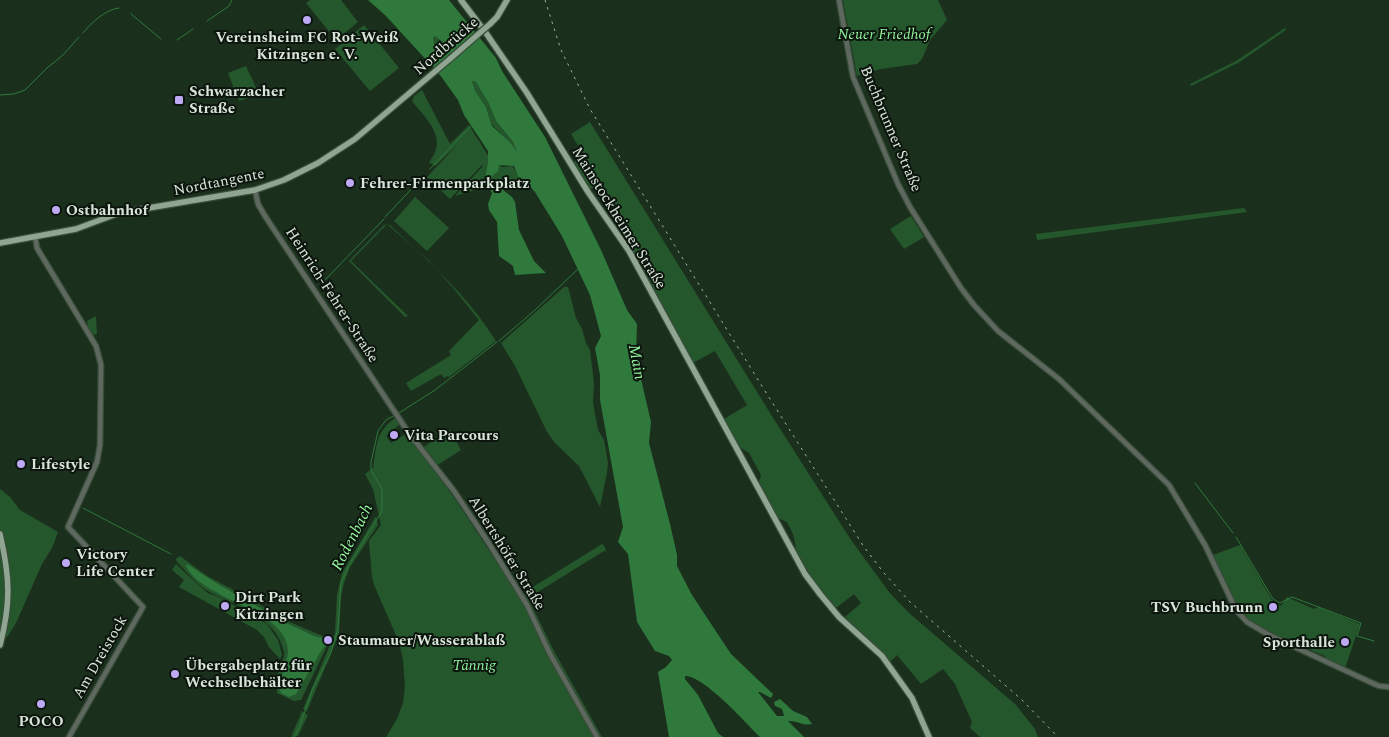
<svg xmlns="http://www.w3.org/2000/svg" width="1389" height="737" font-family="Spectral,serif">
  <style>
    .green { fill: #25572c }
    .water { fill: #2f793c; fill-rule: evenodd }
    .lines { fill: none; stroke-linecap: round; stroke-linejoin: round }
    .stream { stroke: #2f793c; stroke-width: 1 }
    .minor-casing { stroke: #384d3a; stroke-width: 7 }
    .major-casing { stroke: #384d3a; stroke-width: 8 }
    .minor { stroke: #5e685e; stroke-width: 4.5 }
    .major { stroke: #90a692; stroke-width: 5.5 }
    .rail { stroke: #a3b3a4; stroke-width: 1; stroke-dasharray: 2.5 5; stroke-linecap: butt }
    .major-bridge-casing { stroke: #384d3a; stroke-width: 8; stroke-linecap: butt }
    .major-bridge { stroke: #90a692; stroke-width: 5.5 }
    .poi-dot { fill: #bea9f4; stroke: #0c150d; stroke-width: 2 }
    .labels { text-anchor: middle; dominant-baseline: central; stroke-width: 4; stroke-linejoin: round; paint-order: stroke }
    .park-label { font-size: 15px; font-style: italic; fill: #91f29c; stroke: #0c150d }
    .poi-label { font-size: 15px; font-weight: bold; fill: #d8e5d8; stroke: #0c150d; text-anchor: start }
    .street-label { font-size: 15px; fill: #d8e5d8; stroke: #0c150d }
    .water-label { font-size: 16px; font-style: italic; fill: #93f49e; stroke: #0c150d }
  </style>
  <rect width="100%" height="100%" fill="#1a301c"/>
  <!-- green -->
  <g class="green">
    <path d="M310 0H341L358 22 336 40 306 3Z"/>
    <path d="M843 0H938L947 20 930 40 922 59 917 64 881 69 857 76Z"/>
    <path d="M364 25 399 68 370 91 335 49Z"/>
    <path d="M1285 28 1286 30 1238 63 1191 86 1190 84 1236 61Z"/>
    <path d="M433 36H436L442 40 445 48 442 49 438 48 433 41Z"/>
    <path d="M246 66 259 94 239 101 228 73Z"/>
    <path d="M471 81 476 82 489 104 496 121 513 142 518 154 511 143 492 125 486 107 474 91Z"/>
    <path d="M422 90 450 144 469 125 487 154 502 167 512 166 529 188 502 190 481 188 455 196 483 166 482 165 450 199 427 177 458 144 435 166 429 162C449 138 426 119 412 101L414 96Z"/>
    <path d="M590 122 770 413 851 540 889 592 908 612 1016 705 1035 729 1038 737H980L970 728 972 722 955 684 943 669 921 684 897 655 890 662 845 617 861 603 854 594 836 608 819 589 793 548 796 547 793 534 787 522 778 518 759 482 761 475 749 453 736 445 724 419 747 405 715 351 693 363 617 231 625 220 600 183 589 190 572 163 584 155 571 134Z"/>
    <path d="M415 197 449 228 427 251 394 221Z"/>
    <path d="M1244 208 1247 212 1037 240 1036 234Z"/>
    <path d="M911 216 924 237 904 249 890 229Z"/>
    <path d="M387 224 351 261 408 316 405 317 349 261 384 225H390C428 261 468 296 496 341L449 377 448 376 444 378 441 374 411 391 406 383 451 355 449 351 479 320 454 289 428 260Z"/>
    <path d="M564 287H568L576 318 582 329 586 343 590 350 594 383 593 402 598 430 604 440 606 451 608 463 607 473 600 507 579 466 555 443 547 432 515 366 501 343Z"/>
    <path d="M96 316 97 334 93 335 89 330 87 321Z"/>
    <path d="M395 418 400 424 386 436 391 443 407 433 453 496 521 599 594 737H386L397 719 403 703 405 686 403 660 399 642 374 585 372 577 369 541 381 525 373 489 365 474 373 468C377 445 375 433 395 418Z"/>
    <path d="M450 430 461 450 436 466 422 448Z"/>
    <path d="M0 489 10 497 20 510 58 532 52 548 42 564 16 623 8 636 0 642Z"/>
    <path d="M376 516 378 525 350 567 344 583 341 596 339 634 307 711 303 709 335 633 337 595 342 573Z"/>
    <path d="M602 544 605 547 606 552 604 551 528 598 554 651 602 737H599L560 669 524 594 528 590Z"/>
    <path d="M1240 545 1272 600 1281 606 1287 597 1314 609 1318 607 1360 624 1345 668 1325 658V656C1298 644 1255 632 1238 608 1227 592 1220 572 1213 555Z"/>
    <path d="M180 556 207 576 247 597 287 621 325 637 329 642 301 700 294 701 277 693C277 687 276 680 278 674 279 666 285 660 284 652 277 616 235 606 208 591 196 584 187 572 177 562L176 559Z"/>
    <path d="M176 564 195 582 208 593 221 598 267 624 278 640 282 655 280 659 269 647 264 637 257 630 179 587 184 580 172 570Z"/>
    <path d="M302 711 308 715 298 736 291 737Z"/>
  </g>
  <!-- water -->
  <g class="water">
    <path d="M368 0H449L496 58 502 71 545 137 601 250 627 310 637 324 636 357 651 422 649 443 670 524 677 555V566L692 595 731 654 773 694 771 698 760 692H758L777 716H784L782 709 775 706 774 702 780 699 793 711 807 717 812 724C803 726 796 720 788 721L804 737H760C746 723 703 675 685 676V679L698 695 718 733 723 737H669L658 672 666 667 672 660 669 656 655 651 637 622 628 554 618 542 623 527 600 400V375L595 348 601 336 590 295 562 236 535 192 529 185 520 181 514 166 499 165 498 171 492 176V181L512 197 515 202 519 230 534 261 546 273 515 275 513 266 499 256 497 222 489 210 488 204 492 193 485 179 488 163V151L464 115 458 100 440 75 386 16ZM435 36 442 41 445 48C438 51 433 44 433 37ZM472 81 476 82 489 104 496 121 513 142 517 152 511 143 492 126 486 107 475 91Z"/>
    <path d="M187 564 216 583 286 623 314 636 326 639 328 642 321 651 296 694 289 697 281 693 280 689C280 677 287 664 288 652 288 609 203 601 186 566Z"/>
  </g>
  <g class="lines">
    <!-- stream -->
    <g class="stream">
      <path d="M131 14 161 39"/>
      <path d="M207 21 229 6 232 0"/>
      <path d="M83 33C91 23 106 9 119 8"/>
      <path d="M177 40 193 29"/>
      <path d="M0 95 14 94 25 90 47 68 63 55 79 37"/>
      <path d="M430 169 471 126"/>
      <path d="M385 217 421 179"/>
      <path d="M325 280 384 219"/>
      <path d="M499 341 535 310 578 269"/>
      <path d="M399 413 435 390 497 342"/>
      <path d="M1195 483 1233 533"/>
      <path d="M83 508 171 554"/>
      <path d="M75 516 79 509"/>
      <path d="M1236 537 1273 599 1280 603 1292 597 1361 623 1357 636 1374 641"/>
      <path d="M294 737 299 728 313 688 330 655 338 629 341 583 349 565 382 511V489L371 470V462L378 431 386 420 395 415"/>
    </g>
    <!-- minor casing -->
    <g class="minor-casing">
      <g id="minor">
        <path d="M839 0 853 77 898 184 910 207 961 288 974 305 998 331 1059 379 1169 485 1205 545 1236 610 1247 622 1269 635 1370 682 1379 686 1389 687"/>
        <path d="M255 190 258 204 265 216 408 432 454 491 488 542 527 605 550 654 597 737"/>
        <path d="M35 236 37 248 96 346 101 365 100 445 97 462 68 527 143 607 69 737"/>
      </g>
    </g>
    <!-- major casing -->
    <g class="major-casing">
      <g id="major">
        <path d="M461 0 486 33 527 93 588 192 629 251 805 574 820 594 839 617 882 656 912 698 929 737"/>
        <path d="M490 24 497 17 507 0"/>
        <path d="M0 243 76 229 119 213 255 190 284 180 318 163 355 139 451 58"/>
        <path d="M0 534C10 577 11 603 0 645"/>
      </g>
    </g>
    <!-- minor -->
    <use href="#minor" class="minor"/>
    <!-- major -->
    <use href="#major" class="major"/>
    <!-- rail -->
    <path class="rail" d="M545 0 561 50 590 109 765 391 864 547 884 573 910 602 1022 700 1058 737"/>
    <!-- major-bridge casing -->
    <g class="major-bridge-casing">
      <path id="major-bridge" d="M451 58 490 24"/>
    </g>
    <!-- major-bridge -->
    <use href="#major-bridge" class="major-bridge"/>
  </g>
  <!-- markers -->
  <g class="poi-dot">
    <circle cx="307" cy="20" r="5"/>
    <rect x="174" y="95" width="10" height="10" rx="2.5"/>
    <circle cx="350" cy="183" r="5"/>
    <circle cx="56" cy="210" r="5"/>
    <circle cx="394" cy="435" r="5"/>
    <circle cx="21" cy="464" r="5"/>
    <circle cx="66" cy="563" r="5"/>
    <circle cx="225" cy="606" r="5"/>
    <circle cx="1273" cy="607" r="5"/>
    <circle cx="328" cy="640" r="5"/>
    <circle cx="1345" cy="642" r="5"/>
    <circle cx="175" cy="674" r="5"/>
    <circle cx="41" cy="704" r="5"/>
  </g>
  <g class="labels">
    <!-- park labels -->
    <g class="park-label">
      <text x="884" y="34">Neuer Friedhof</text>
      <text x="474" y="665">Tännig</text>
    </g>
    <!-- poi labels -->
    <g class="poi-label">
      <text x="307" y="37" text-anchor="middle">Vereinsheim FC Rot-Weiß<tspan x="307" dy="17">Kitzingen e. V.</tspan></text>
      <text x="189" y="91">Schwarzacher<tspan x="189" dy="17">Straße</tspan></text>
      <text x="360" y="183">Fehrer-Firmenparkplatz</text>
      <text x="66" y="210">Ostbahnhof</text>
      <text x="404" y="435">Vita Parcours</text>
      <text x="31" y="464">Lifestyle</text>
      <text x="76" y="554">Victory<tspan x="76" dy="17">Life Center</tspan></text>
      <text x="235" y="597">Dirt Park<tspan x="235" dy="17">Kitzingen</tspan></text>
      <text x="1263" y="607" text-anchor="end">TSV Buchbrunn</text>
      <text x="338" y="640">Staumauer/Wasserablaß</text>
      <text x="1335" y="642" text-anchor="end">Sporthalle</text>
      <text x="185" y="665">Übergabeplatz für<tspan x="185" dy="17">Wechselbehälter</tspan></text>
      <text x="41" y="721" text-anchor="middle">POCO</text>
    </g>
    <!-- street labels -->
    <g class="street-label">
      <text transform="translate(446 46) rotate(-41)">Nordbrücke</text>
      <text transform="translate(891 129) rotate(67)">Buchbrunner Straße</text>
      <text transform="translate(219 182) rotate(-11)">Nordtangente</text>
      <text transform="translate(619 218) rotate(58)">Mainstockheimer Straße</text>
      <text transform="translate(332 295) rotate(57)">Heinrich-Fehrer-Straße</text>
      <text transform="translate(507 553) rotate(58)">Albertshöfer Straße</text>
      <text transform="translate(100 657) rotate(-60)">Am Dreistock</text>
    </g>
    <!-- water labels -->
    <g class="water-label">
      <text transform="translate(637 362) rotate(79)">Main</text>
      <text transform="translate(352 537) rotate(-63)">Rodenbach</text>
    </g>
  </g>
</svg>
